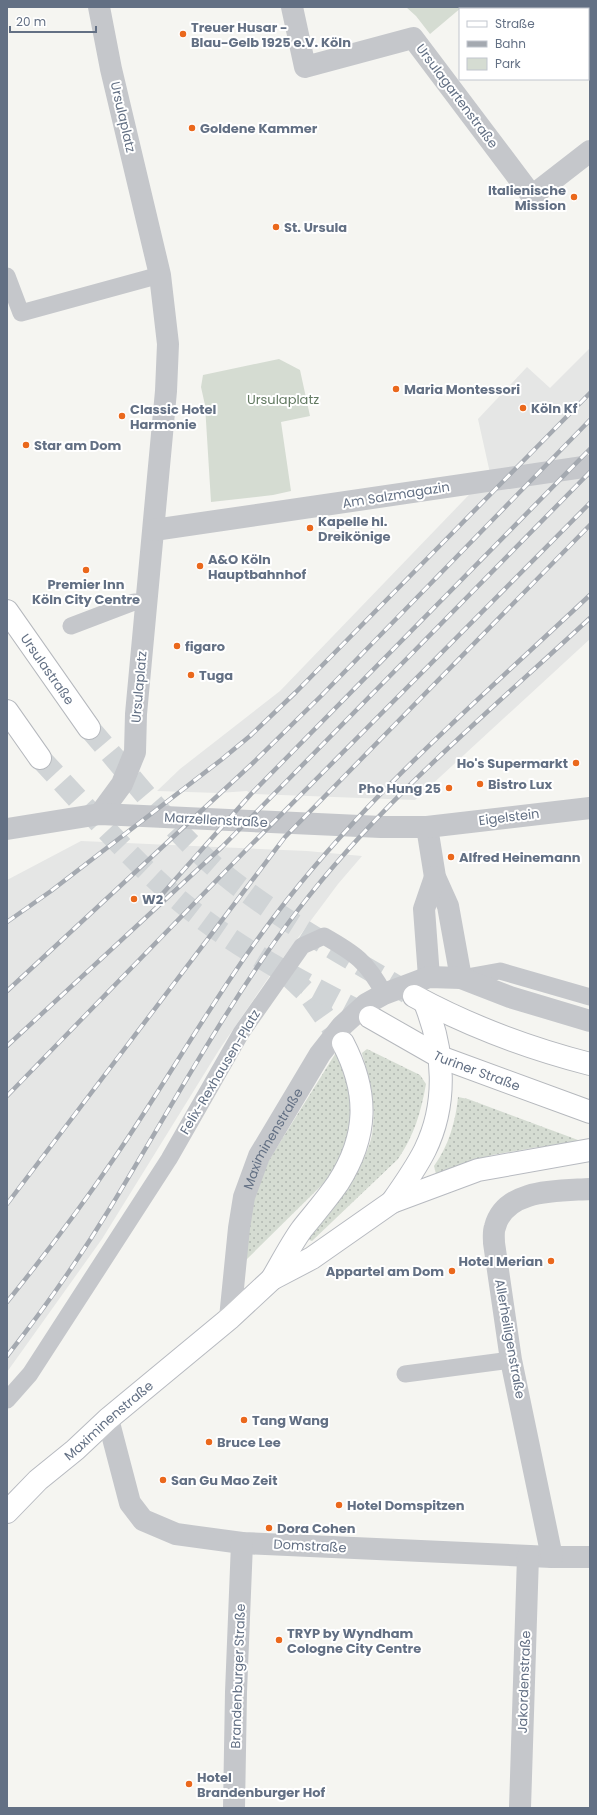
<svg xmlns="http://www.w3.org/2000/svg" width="597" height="1815" font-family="Poppins,sans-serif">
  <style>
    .built { fill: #e5e6e5 }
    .grass { fill: url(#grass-dots) }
    .park { fill: #d5dcd2 }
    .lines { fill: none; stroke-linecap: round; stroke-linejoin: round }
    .secondary-tunnel { stroke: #d0d4d6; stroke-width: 22; stroke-dasharray: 22 11; stroke-linecap: butt }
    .primary-tunnel { stroke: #d0d4d6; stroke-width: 22; stroke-dasharray: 22 11; stroke-linecap: butt }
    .secondary-casing { stroke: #b7bac0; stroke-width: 24 }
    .primary-casing { stroke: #b5b8bd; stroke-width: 24 }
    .lane { stroke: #c5c7cb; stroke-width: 17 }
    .street { stroke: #c5c7cb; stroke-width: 22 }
    .secondary { stroke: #fff; stroke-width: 22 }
    .primary { stroke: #fff; stroke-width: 22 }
    .rail-casing { stroke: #a4a9b0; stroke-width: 4.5 }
    .rail { stroke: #fff; stroke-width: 3; stroke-dasharray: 9; stroke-linecap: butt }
    .poi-dot { fill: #ea681c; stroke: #fff; stroke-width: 1.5 }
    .labels { text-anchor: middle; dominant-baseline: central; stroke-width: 4; stroke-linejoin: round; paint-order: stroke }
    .poi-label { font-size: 13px; font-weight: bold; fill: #637084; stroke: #fff; text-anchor: start }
    .street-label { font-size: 13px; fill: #637084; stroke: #fff }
    .park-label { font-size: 13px; fill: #637a62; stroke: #fff }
  </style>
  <defs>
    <pattern id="grass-dots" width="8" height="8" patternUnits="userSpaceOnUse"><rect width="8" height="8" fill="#d5dcd2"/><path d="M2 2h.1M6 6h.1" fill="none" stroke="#b0b7b0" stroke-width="1.8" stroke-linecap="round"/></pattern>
  </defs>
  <rect width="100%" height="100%" fill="#f5f5f1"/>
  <!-- built -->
  <g class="built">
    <path d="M590 348V639L415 800 251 794 247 791 219 793 157 791 180 769 280 691 490 473 478 419 527 367 550 388Z"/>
    <path d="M81 841 307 851 362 856 338 884 271 974 219 1050 102 1239 7 1372V880Z"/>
  </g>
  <!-- grass -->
  <g class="grass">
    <path d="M367 1049 420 1075 426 1084C421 1112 414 1136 398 1159L312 1241 307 1239C329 1209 364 1172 372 1135 374 1122 374 1108 372 1095 371 1080 365 1067 362 1053Z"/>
    <path d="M337 1051 348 1078 352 1120 344 1151 327 1180 245 1261 253 1195 264 1168Z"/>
    <path d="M458 1097 468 1099 578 1140 579 1143 576 1146 538 1147 492 1155 436 1174 434 1166C448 1147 456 1121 458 1097Z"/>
  </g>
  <!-- park -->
  <g class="park">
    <path d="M406 7H462L430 34 416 16Z"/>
    <path d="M279 359 300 370 310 416 281 422 291 491 273 495 211 502 205 405 201 387 203 375Z"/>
  </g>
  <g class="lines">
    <!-- secondary-tunnel -->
    <path class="secondary-tunnel" d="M288 975 310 996 343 1043"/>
    <!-- primary-tunnel -->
    <g class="primary-tunnel">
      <path d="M89 728C130 775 168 826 215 867 275 918 346 955 413 996"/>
      <path d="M40 758C85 806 129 858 180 901 237 949 304 983 370 1017"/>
    </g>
    <!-- secondary casing -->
    <g class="secondary-casing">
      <g id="secondary">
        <path d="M392 1202C404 1185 416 1168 425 1150 448 1103 444 1050 425 1003"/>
        <path d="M272 1279C282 1262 291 1244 302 1229 314 1214 327 1199 338 1183 368 1136 369 1093 343 1043"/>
        <path id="s2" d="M7 1512 38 1480 75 1450 108 1419 230 1318 272 1279 312 1258 392 1202 478 1170 590 1150"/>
      </g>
    </g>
    <!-- primary casing -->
    <g class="primary-casing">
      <g id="primary">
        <path id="s3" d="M7 611 89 728"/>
        <path d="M7 711 40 758"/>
        <path d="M414 996C471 1027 528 1048 590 1064"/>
        <path id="s4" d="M370 1017 440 1057 590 1112"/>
      </g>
    </g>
    <!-- lane -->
    <g class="lane">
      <path d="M7 276 21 313 160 275"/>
      <path d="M71 626 134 602 147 604"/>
      <path d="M461 978 500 971 590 997"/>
      <path d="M405 1374 511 1360"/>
      <path d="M7 1400 30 1374 169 1159 241 1033 302 946 324 936C354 953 368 962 384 994"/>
    </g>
    <!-- street -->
    <g class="street">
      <path d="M99 7 111 69 160 275 168 344 166 391 136 714 135 752 122 784 100 814"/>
      <path d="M292 7 305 67 413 38 532 196 590 151"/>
      <path d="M154 530 590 466"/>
      <path d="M427 827 435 877 448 906 461 978"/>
      <path d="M7 829 100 814 381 827H427L590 808"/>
      <path d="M429 977 424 909 435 877"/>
      <path id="s1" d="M230 1318 239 1228 244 1197 259 1156 320 1054 342 1026 366 1004 384 994 429 977 461 978 510 997 590 1021"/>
      <path d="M108 1419 130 1503 143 1520 176 1534 242 1543 552 1557H590"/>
      <path d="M552 1557 511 1360 494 1243C494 1238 493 1232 495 1227 505 1188 559 1191 590 1189"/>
      <path d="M234 1808 236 1692 242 1543"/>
      <path d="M520 1808 528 1556"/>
    </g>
    <!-- secondary -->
    <use href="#secondary" class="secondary"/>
    <!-- primary -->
    <use href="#primary" class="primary"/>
    <!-- rail casing -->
    <g class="rail-casing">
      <g id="rail">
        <path d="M157 900 251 794 590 449"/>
        <path d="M7 922 51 891 221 760 250 736 296 692 590 393"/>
        <path d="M7 991 255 761 321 696 590 420"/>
        <path d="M7 1046 222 847 590 472"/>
        <path d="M7 1096 247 849 590 503"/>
        <path d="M7 1204 285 837 590 525"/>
        <path d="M7 1302C45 1255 81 1207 115 1157 173 1072 223 981 287 900 376 787 486 693 590 595"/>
        <path d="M7 1356C44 1309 79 1259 110 1208 171 1108 227 1003 298 910 382 800 489 712 590 618"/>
      </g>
    </g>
    <!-- rail -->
    <use href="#rail" class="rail"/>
  </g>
  <!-- markers -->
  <g class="poi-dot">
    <circle cx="183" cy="34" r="4"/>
    <circle cx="192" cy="128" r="4"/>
    <circle cx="574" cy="197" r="4"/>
    <circle cx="276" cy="227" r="4"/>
    <circle cx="396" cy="389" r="4"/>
    <circle cx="523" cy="408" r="4"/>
    <circle cx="122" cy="416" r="4"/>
    <circle cx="26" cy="445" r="4"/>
    <circle cx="310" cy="528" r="4"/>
    <circle cx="200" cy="566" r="4"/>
    <circle cx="86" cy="570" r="4"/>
    <circle cx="177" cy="646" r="4"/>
    <circle cx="191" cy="675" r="4"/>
    <circle cx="576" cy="763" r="4"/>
    <circle cx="480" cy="784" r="4"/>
    <circle cx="449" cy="788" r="4"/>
    <circle cx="451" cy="857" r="4"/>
    <circle cx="134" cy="899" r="4"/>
    <circle cx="551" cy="1261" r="4"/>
    <circle cx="452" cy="1271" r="4"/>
    <circle cx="244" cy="1420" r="4"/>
    <circle cx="209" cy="1442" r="4"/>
    <circle cx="163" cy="1480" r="4"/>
    <circle cx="339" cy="1505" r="4"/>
    <circle cx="269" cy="1528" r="4"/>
    <circle cx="279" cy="1640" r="4"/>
    <circle cx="189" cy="1784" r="4"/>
  </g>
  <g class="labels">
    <!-- poi labels -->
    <g class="poi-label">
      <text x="191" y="27">Treuer Husar -<tspan x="191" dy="15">Blau-Gelb 1925 e.V. Köln</tspan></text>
      <text x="200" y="128">Goldene Kammer</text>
      <text x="566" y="190" text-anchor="end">Italienische<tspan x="566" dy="15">Mission</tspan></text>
      <text x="284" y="227">St. Ursula</text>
      <text x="404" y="389">Maria Montessori</text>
      <text x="531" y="408">Köln Kf</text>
      <text x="130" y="409">Classic Hotel<tspan x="130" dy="15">Harmonie</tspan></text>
      <text x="34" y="445">Star am Dom</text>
      <text x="318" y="521">Kapelle hl.<tspan x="318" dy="15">Dreikönige</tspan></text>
      <text x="208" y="559">A&amp;O Köln<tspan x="208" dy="15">Hauptbahnhof</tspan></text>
      <text x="86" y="584" text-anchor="middle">Premier Inn<tspan x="86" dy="15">Köln City Centre</tspan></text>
      <text x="185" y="646">figaro</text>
      <text x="199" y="675">Tuga</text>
      <text x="568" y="763" text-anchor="end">Ho's Supermarkt</text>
      <text x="488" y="784">Bistro Lux</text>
      <text x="441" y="788" text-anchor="end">Pho Hung 25</text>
      <text x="459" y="857">Alfred Heinemann</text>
      <text x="142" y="899">W2</text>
      <text x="543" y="1261" text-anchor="end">Hotel Merian</text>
      <text x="444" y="1271" text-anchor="end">Appartel am Dom</text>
      <text x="252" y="1420">Tang Wang</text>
      <text x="217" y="1442">Bruce Lee</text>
      <text x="171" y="1480">San Gu Mao Zeit</text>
      <text x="347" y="1505">Hotel Domspitzen</text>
      <text x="277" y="1528">Dora Cohen</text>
      <text x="287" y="1633">TRYP by Wyndham<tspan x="287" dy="15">Cologne City Centre</tspan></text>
      <text x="197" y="1777">Hotel<tspan x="197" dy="15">Brandenburger Hof</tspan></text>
    </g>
    <!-- street labels -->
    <g class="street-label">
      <text transform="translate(457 96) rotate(53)">Ursulagartenstraße</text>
      <text transform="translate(123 117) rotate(77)">Ursulaplatz</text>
      <text transform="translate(396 495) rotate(-9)">Am Salzmagazin</text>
      <text stroke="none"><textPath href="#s3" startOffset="71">Ursulastraße</textPath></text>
      <text transform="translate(139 687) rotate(-85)">Ursulaplatz</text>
      <text transform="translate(509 817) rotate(-7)">Eigelstein</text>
      <text transform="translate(216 820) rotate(3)">Marzellenstraße</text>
      <text stroke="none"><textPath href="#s4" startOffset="120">Turiner Straße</textPath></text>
      <text transform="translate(220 1072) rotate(-59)">Felix-Rexhausen-Platz</text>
      <text stroke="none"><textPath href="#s1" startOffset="187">Maximinenstraße</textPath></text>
      <text transform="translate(510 1339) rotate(80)">Allerheiligenstraße</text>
      <text stroke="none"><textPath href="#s2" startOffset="137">Maximinenstraße</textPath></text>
      <text transform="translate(310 1546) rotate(3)">Domstraße</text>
      <text transform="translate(238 1676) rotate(-88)">Brandenburger Straße</text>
      <text transform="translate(524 1682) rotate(-88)">Jakordenstraße</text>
    </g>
    <!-- park labels -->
    <g class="park-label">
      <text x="283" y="399">Ursulaplatz</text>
    </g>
  </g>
  <!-- border -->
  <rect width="597" height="1815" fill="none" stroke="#637084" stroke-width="16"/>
  <!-- legend -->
  <rect x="459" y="8" width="130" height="72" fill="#ffffff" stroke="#c1c6ce"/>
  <rect x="467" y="21" width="20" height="6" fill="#ffffff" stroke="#c1c6ce"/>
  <text x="495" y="28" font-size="12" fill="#637084">Straße</text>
  <rect x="467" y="41" width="20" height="6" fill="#a4a9b0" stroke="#c1c6ce"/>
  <text x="495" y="48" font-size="12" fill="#637084">Bahn</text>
  <rect x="467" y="58" width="20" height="12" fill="#d5dcd2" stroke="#c1c6ce"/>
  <text x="495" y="68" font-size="12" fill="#637084">Park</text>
  <!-- scale -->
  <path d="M10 26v6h86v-6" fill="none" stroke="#637084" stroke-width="2"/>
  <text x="16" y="26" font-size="12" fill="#637084" stroke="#ffffff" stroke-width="3" paint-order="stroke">20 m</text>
</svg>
